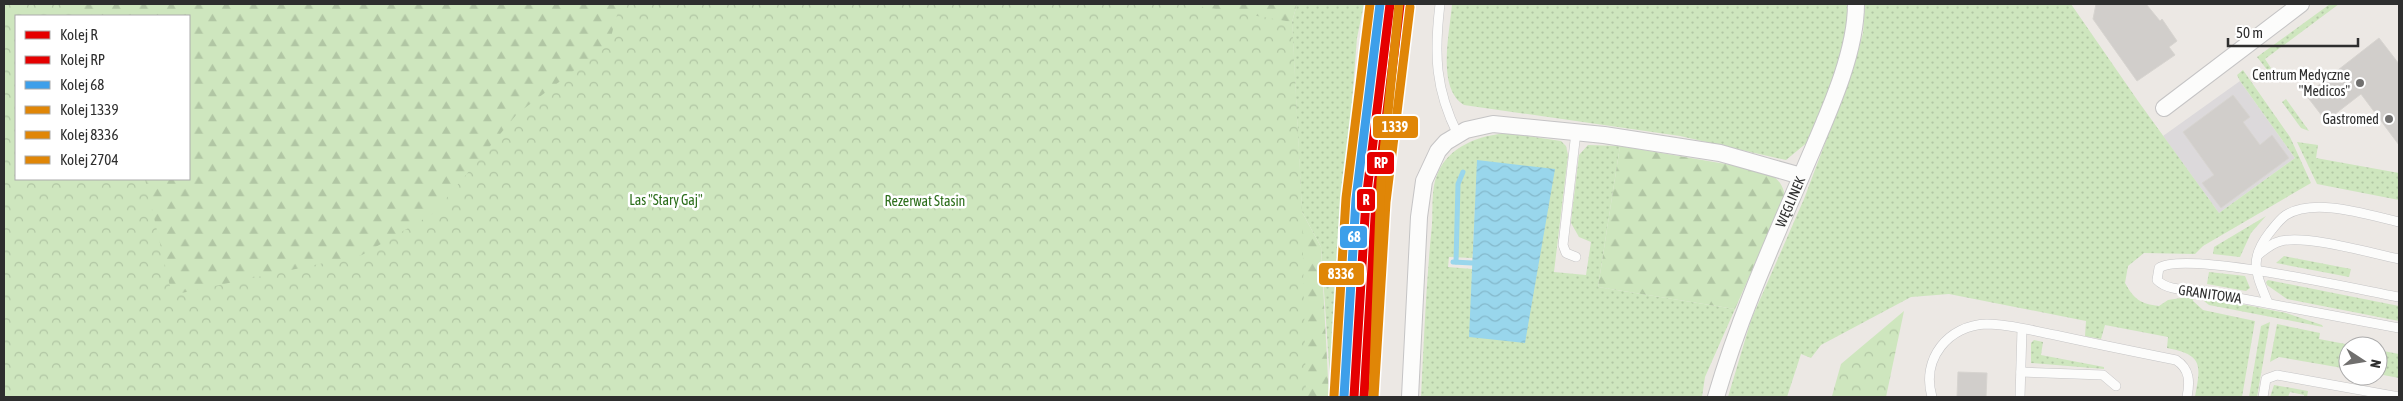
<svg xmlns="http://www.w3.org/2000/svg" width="2403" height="401" font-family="'Asap Condensed',sans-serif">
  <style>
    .industrial { fill: #dcd9db }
    .grass { fill: url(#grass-dots); fill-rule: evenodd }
    .forest { fill: url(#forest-firs); fill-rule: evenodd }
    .park { fill: url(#park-crowns) }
    .water { fill: url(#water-waves) }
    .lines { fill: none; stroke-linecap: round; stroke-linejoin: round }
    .stream { stroke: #99d6ec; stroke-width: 5 }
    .building { fill: #d1cecb; stroke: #d7d4d0 }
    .service-casing { stroke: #c5c4c5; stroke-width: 10 }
    .minor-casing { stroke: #c5c4c5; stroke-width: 18 }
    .service { stroke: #fcfcfb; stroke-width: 9 }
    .minor { stroke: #fcfcfb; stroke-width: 16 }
    .rail-1-casing { stroke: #fff; stroke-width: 12 }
    .rail-2-casing { stroke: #fff; stroke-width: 12 }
    .rail-3-casing { stroke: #fff; stroke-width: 12 }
    .rail-4-casing { stroke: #fff; stroke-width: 12 }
    .rail-5-casing { stroke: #fff; stroke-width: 12 }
    .rail-6-casing { stroke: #fff; stroke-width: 12 }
    .rail-1 { stroke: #e50000; stroke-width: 9 }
    .rail-2 { stroke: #e50000; stroke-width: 9 }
    .rail-3 { stroke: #3d9fea; stroke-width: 9 }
    .rail-4 { stroke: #e08607; stroke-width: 9 }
    .rail-5 { stroke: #e08607; stroke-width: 9 }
    .rail-6 { stroke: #e08607; stroke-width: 9 }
    .poi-dot { fill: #706f6e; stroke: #fff; stroke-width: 2 }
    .labels { text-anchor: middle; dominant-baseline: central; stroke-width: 5; stroke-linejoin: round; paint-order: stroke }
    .poi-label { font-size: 14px; fill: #2e2e2e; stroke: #fff; text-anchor: end }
    .park-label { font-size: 14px; fill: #2c6e1b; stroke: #fff }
    .street-label { font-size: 14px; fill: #2e2e2e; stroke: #fff }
    .line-badge { stroke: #fff; stroke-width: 2 }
    .badge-label { font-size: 14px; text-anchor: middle; font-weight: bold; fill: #fff }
  </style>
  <defs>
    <pattern id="grass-dots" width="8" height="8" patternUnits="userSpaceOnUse" patternTransform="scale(1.25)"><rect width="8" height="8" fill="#cee6be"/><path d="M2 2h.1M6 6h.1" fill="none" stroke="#b1c6a4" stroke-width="1.8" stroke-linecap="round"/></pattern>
    <pattern id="forest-firs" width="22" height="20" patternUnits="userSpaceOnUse" patternTransform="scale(1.25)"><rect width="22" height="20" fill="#cee6be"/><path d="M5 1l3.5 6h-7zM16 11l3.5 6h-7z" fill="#b1c6a4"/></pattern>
    <pattern id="park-crowns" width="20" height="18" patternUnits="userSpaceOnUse" patternTransform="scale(1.25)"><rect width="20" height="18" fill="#cee6be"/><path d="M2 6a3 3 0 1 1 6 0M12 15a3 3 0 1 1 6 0" fill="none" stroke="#b1c6a4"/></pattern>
    <pattern id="water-waves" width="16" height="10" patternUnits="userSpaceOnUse" patternTransform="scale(1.25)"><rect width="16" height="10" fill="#99d6ec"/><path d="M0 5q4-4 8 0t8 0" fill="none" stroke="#84b8cb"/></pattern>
  </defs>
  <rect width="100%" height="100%" fill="#ece8e4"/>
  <!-- industrial -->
  <path class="industrial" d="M2240 81 2295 158 2219 213 2163 136Z"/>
  <!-- grass -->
  <g class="grass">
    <path d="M1297 4H1364L1357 38 1330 379 1321 247 1302 212 1292 22Z"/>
    <path d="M1452 4H1850L1846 46 1809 141 1786 160 1680 136 1464 105C1436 88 1450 32 1452 4Z"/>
    <path d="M1865 4H2071L2138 101 2219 213 2295 158 2240 81 2237 75 2243 70 2290 137 2311 183 2203 246 2195 254 2144 253 2128 266 2125 283C2134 299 2140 304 2159 306L2168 300 2194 296 2193 301 2203 310 2255 321 2242 397H2195C2201 364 2203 355 2167 348L2168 337 2105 325 2101 339 2085 336 2086 321 1949 294 1911 297 1821 345 1811 358 1801 354 1787 397H1728L1751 320 1804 199 1854 66 1863 33Z"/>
    <path d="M2330 4H2339L2265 59 2271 68 2268 71 2257 57Z"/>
    <path d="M2286 99 2309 131 2301 128 2282 102Z"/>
    <path d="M1508 133 1561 141 1566 146 1568 155 1554 272 1586 275 1591 242 1579 237 1571 223 1572 213 1579 155 1588 145 1620 146 1598 287 1735 309 1705 377 1702 397H1421C1424 340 1426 282 1432 225 1433 210 1431 189 1437 175 1448 146 1480 135 1508 133ZM1477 160 1469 337 1472 269 1448 267 1449 257 1473 258Z"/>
    <path d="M2297 142 2318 145 2316 158 2399 173V200L2317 184Z"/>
    <path d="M2266 216 2251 233 2240 257 2213 254 2214 247Z"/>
    <path d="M2284 256 2351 269 2349 277 2276 263Z"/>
    <path d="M2209 272 2245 276 2250 288 2246 291 2207 284Z"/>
    <path d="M2268 280 2399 306V321L2287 299 2267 285 2266 282Z"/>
    <path d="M2205 297 2286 313 2322 325 2323 327 2209 305 2204 301Z"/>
    <path d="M2270 322 2257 397H2249L2261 326Z"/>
    <path d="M2277 324 2320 333 2319 339 2356 346H2348V369L2279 357 2270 362Z"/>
    <path d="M2034 340 2043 342 2041 355 2104 367V369L2031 363V343Z"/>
    <path d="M2378 350 2399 354V378L2378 374Z"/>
    <path d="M2274 385 2308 391 2307 397H2304V395L2290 392 2288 397H2270Z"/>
  </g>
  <!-- forest -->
  <g class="forest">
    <path d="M4 4H1297L1292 22 1302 212 1321 247 1329 397H4ZM16 16H189V179H16Z"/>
    <path d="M1620 146 1755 169C1772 176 1780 176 1785 195L1735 309 1598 287Z"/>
  </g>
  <!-- park -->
  <g class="park">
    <path d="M4 4H68L94 16H16V179H145L172 295 362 255 434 213 517 114 609 44 620 4H1186L1292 22 1302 212 1306 397H4Z"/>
    <path d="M1904 311 1886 397 1832 396 1841 364Z"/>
  </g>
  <!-- water -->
  <path class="water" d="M1477 160 1555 169 1525 343 1469 337Z"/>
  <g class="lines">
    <!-- stream -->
    <g class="stream">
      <path d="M1453 262 1472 263"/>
      <path d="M1456 262 1458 184 1463 172"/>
    </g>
  </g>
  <!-- building -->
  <g class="building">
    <path d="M2096 4H2146L2160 21 2162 19 2177 41 2169 47 2175 55 2137 81 2093 19Z"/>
    <path d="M2379 38 2399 64V145L2361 94 2326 121 2306 95Z"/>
    <path d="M2233 95 2250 117 2243 122 2260 145 2272 135 2289 158 2221 208 2202 183 2214 175 2183 132Z"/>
    <path d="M1958 372 1987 373 1986 397H1957Z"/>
  </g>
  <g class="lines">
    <!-- service casing -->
    <g class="service-casing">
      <g id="service">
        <path d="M1440 4C1434 54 1435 89 1458 135"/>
        <path d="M1576 132 1563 245 1566 253 1576 257"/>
        <path d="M2258 255C2265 249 2272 243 2281 241 2309 235 2370 253 2399 259"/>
        <path d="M2399 297C2360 290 2185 250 2159 268L2157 280C2168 291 2186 289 2201 291L2399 328"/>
        <path d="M2268 303C2256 273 2248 260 2270 232 2275 226 2280 219 2286 215 2315 197 2368 215 2399 222"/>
        <path d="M2021 372 2103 375 2116 386"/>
        <path d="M1932 397C1921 359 1948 325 1987 324 2010 324 2033 331 2055 335 2096 344 2136 352 2176 360 2190 369 2190 382 2187 397"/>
        <path d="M2020 397 2022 329"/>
        <path d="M2263 397 2266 379 2277 375 2399 397"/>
      </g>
    </g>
    <!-- minor casing -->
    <g class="minor-casing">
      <g id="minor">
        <path d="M2164 108 2301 4"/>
        <path d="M1410 397 1419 217 1424 181 1438 151 1446 142 1466 130 1493 124 1604 135 1720 153 1801 176"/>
        <path id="s1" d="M1716 397C1738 321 1770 249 1801 177 1822 126 1856 59 1856 4"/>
      </g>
    </g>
    <!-- service -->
    <use href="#service" class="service"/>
    <!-- minor -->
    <use href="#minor" class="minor"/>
    <!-- rail-1 casing -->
    <g class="rail-1-casing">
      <path id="rail-1" d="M1354 397 1366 200 1390 4"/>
    </g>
    <!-- rail-2 casing -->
    <g class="rail-2-casing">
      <path id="rail-2" d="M1364 397 1376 201 1400 5"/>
    </g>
    <!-- rail-3 casing -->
    <g class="rail-3-casing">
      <path id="rail-3" d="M1344 397 1356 199 1380 4"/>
    </g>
    <!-- rail-4 casing -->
    <g class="rail-4-casing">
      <path id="rail-4" d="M1374 397 1386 202 1410 7"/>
    </g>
    <!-- rail-5 casing -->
    <g class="rail-5-casing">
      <path id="rail-5" d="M1334 396 1346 198 1370 4"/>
    </g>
    <!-- rail-6 casing -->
    <g class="rail-6-casing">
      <path id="rail-6" d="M1373 397 1381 181 1399 4"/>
    </g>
    <!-- rail-1 -->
    <use href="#rail-1" class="rail-1"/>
    <!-- rail-2 -->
    <use href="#rail-2" class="rail-2"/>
    <!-- rail-3 -->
    <use href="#rail-3" class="rail-3"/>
    <!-- rail-4 -->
    <use href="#rail-4" class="rail-4"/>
    <!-- rail-5 -->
    <use href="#rail-5" class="rail-5"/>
    <!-- rail-6 -->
    <use href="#rail-6" class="rail-6"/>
  </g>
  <!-- markers -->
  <g class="poi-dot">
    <circle cx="2360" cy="83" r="5"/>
    <circle cx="2389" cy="119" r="5"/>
  </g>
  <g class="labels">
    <!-- poi labels -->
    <g class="poi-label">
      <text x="2350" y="75">Centrum Medyczne<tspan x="2350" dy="16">"Medicos"</tspan></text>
      <text x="2379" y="119">Gastromed</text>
    </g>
    <!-- park labels -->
    <g class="park-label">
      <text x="666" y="200">Las "Stary Gaj"</text>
      <text x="925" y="201">Rezerwat Stasin</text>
    </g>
    <!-- street labels -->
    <g class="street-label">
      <text stroke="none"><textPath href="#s1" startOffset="209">WĘGLINEK</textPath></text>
      <text transform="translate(2210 294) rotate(8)">GRANITOWA</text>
    </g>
  </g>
  <g class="line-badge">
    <rect x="1372" y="115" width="47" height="24" rx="5" fill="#e08607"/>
    <rect x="1366" y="151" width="29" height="24" rx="5" fill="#e50000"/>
    <rect x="1356" y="188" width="20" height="24" rx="5" fill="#e50000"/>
    <rect x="1339" y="225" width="29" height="24" rx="5" fill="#3d9fea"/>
    <rect x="1318" y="262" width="47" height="24" rx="5" fill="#e08607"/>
  </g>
  <g class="badge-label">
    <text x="1395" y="132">1339</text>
    <text x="1381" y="168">RP</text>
    <text x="1366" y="205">R</text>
    <text x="1354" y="242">68</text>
    <text x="1341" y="279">8336</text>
  </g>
  <!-- border -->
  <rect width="2403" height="401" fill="none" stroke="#2e2e2e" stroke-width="10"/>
  <!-- legend -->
  <rect x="15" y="15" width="175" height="165" fill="#ffffff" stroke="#ababab"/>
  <rect x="25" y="31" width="25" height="8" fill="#e50000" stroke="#ababab"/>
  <text x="60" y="40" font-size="15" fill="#2e2e2e">Kolej R</text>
  <rect x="25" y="56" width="25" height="8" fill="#e50000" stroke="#ababab"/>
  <text x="60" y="65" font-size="15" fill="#2e2e2e">Kolej RP</text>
  <rect x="25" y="81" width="25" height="8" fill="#3d9fea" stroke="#ababab"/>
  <text x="60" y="90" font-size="15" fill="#2e2e2e">Kolej 68</text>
  <rect x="25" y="106" width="25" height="8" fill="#e08607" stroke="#ababab"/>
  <text x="60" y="115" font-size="15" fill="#2e2e2e">Kolej 1339</text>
  <rect x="25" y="131" width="25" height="8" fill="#e08607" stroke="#ababab"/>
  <text x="60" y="140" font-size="15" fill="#2e2e2e">Kolej 8336</text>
  <rect x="25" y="156" width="25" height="8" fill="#e08607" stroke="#ababab"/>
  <text x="60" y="165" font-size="15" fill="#2e2e2e">Kolej 2704</text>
  <!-- north arrow -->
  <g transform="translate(2363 361) rotate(102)"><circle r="24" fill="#ffffff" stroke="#ababab"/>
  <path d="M0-4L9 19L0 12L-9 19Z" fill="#706f6e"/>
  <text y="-8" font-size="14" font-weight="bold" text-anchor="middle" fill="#2e2e2e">N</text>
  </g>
  <!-- scale -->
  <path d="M2228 38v8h130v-8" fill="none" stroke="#2e2e2e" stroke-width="2.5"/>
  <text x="2236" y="38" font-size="15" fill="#2e2e2e" stroke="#ffffff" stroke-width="4" paint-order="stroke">50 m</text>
</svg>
